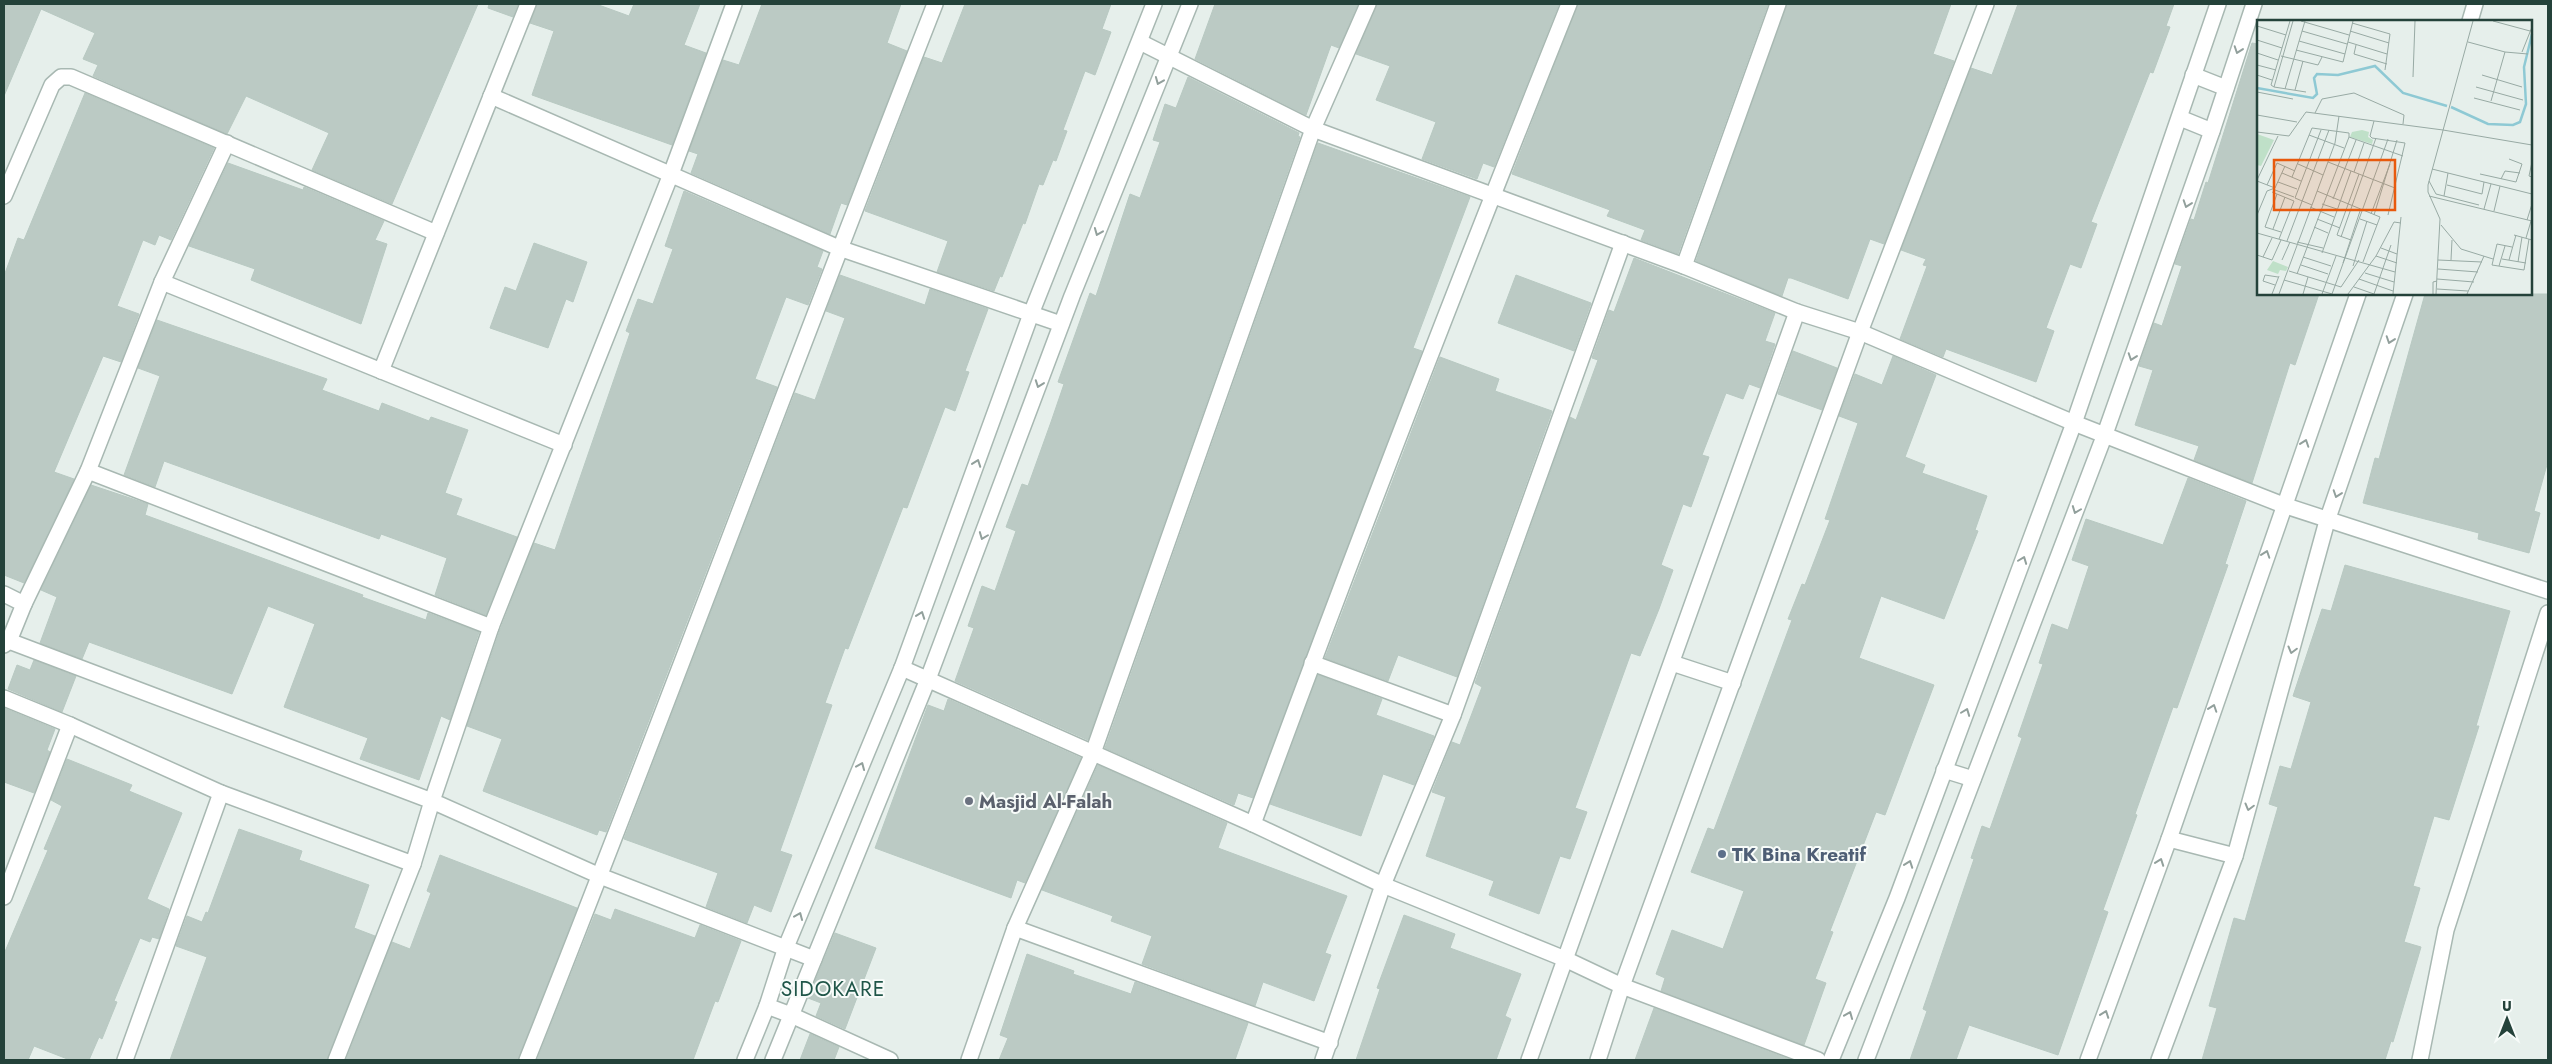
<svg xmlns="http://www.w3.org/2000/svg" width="2552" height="1064" font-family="Jost,sans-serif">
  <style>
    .building { fill: #bbcac4; stroke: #b8c9c2 }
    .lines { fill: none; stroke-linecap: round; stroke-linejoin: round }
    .minor-casing { stroke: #a8b8b2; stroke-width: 18 }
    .minor { stroke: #fff; stroke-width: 15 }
    .oneway { stroke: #92a09c }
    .worship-dot { fill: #6b7280; stroke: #f7fbf9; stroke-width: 2 }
    .service-dot { fill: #5c6f8a; stroke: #f7fbf9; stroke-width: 2 }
    .labels { text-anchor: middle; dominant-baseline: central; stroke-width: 4; stroke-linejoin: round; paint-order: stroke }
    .worship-label { font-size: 19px; font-weight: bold; fill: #5b616d; stroke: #f7fbf9; text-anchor: start }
    .service-label { font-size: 19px; font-weight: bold; fill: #4e5e75; stroke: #f7fbf9; text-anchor: start }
    .quarter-label { font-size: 21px; letter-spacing: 1px; fill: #1f5548; stroke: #f7fbf9 }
    .inset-river { fill: none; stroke: #8ec9d4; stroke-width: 2.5 }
    .inset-road { fill: none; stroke: #98aaa4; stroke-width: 1 }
    .view { fill: #e8590c; fill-opacity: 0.15; stroke: #e8590c; stroke-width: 2.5 }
    .inset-edge { fill: none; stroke: #24423a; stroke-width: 2.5 }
  </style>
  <rect width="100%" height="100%" fill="#e6efeb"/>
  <!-- building -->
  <g class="building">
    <path d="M4 4H478L392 204 312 170 329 133 246 96 227 134 93 76 98 65 83 59 95 33 41 9 4 96Z"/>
    <path d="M489 4H518L513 17 488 8Z"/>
    <path d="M537 4H596L629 16 634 4H700L684 45 706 53 672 145 532 95 554 31 530 23Z"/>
    <path d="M762 4H901L887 43 907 51 847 205 841 203 830 234 691 173 698 154 689 151 723 60 739 65Z"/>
    <path d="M965 4H1111L1102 29 1111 32 1095 75 1085 71 1063 130 1067 131 1056 161 1053 160 1043 185 1039 184 1025 224 1023 223 1002 277 1000 276 994 291 937 272 948 241 865 211 924 57 942 63Z"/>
    <path d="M1215 4H1358L1339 48 1331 45 1306 115 1195 59Z"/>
    <path d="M1377 4H1559L1494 167 1483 163 1477 179 1422 159 1436 122 1376 100 1390 66 1356 54Z"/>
    <path d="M1578 4H1768L1678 254 1641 240 1645 230 1607 216 1610 210 1512 174Z"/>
    <path d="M1787 4H1951L1933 54 1954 61 1884 244 1870 239 1848 299 1791 278H1788L1782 296 1696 261Z"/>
    <path d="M2018 4H2174L2166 26 2170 27 2153 73 2150 72 2091 222 2097 224 2081 268 2070 264 2046 328 2054 331 2036 382 1946 349 1943 357 1900 339 1927 266 1923 265 1926 259 1901 250 1971 68 1992 75Z"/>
    <path d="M2252 43 2258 44V294H2319L2295 365 2290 363 2252 483 2194 460 2199 446 2135 425 2153 370 2139 366 2154 323 2162 326 2182 266 2175 264 2191 219 2194 220 2206 182 2208 183Z"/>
    <path d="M1188 77 1299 133 1298 136 1300 137 1088 740 955 681 974 628 968 626 982 586 995 591 1016 531 1006 527 1022 484 1028 486 1051 422 1064 384 1058 382 1090 293 1096 296 1130 194 1140 198 1160 142 1153 140 1165 104 1176 108Z"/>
    <path d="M85 93 214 148 171 240 159 235 155 245 143 240 117 306 139 314 121 362 103 356 54 472 74 479 24 583 4 575V276L18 238 24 240Z"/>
    <path d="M1318 143 1470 197 1413 348 1422 351 1253 798 1238 793 1234 805 1105 748Z"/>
    <path d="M228 163 303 190 304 187 384 221 375 240 387 244 361 324 251 280 255 269 189 246Z"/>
    <path d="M684 191 823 251 817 267 822 269 808 305 786 297 755 379 777 387 606 832 599 830 597 835 483 791 502 739 467 726 500 630 534 543 555 550 630 333 626 331 638 299 653 304 673 249 665 246Z"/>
    <path d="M534 243 587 262 573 302 566 299 548 348 490 328 505 287 516 291Z"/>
    <path d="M1634 258 1775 313 1765 341 1775 344 1760 388 1749 384 1743 399 1726 393 1702 455 1709 457 1691 507 1683 504 1661 565 1673 570 1659 609 1640 656 1631 653 1575 808 1587 812 1570 859 1560 856 1539 914 1489 895 1494 881 1426 856 1446 797 1432 792 1452 742 1460 745 1482 687 1475 683 1570 417 1576 420 1598 360 1592 358 1609 310 1614 312Z"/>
    <path d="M840 275 925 305 930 289 988 309 965 371 969 372 955 411 945 407 907 508 903 507 848 649 845 648 825 703 832 705 780 851 792 855 771 912 754 905 747 923 706 907 718 873 624 839 795 393 815 400 845 318 826 311Z"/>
    <path d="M1516 275 1591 303 1574 351 1498 323Z"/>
    <path d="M2425 294H2548V461L2534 511 2540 513 2529 553 2478 539 2479 533 2363 503 2375 458 2379 459Z"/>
    <path d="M157 320 327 379 322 390 379 411 382 403 429 421 431 417 468 430 445 493 462 499 456 515 517 537 486 615 435 595 447 558 381 534 379 539 164 461 155 487 124 475 160 376 138 368Z"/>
    <path d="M1793 351 1837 368 1822 410 1778 394Z"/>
    <path d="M1893 356 1936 375 1905 457 1925 465 1922 473 1987 496 1975 530 1978 531 1944 619 1881 596 1859 658 1934 685 1885 815 1876 812 1830 931 1833 932 1815 979 1826 983 1804 1045 1661 991 1665 978 1656 974 1672 930 1723 949 1744 891 1691 872 1708 828 1714 830 1792 620 1788 619 1802 584 1805 585 1830 520 1825 519 1858 423 1839 416 1855 374 1882 385Z"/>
    <path d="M1440 357 1499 379 1495 391 1552 411 1457 677 1398 655 1388 681 1325 658Z"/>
    <path d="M2188 478 2246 501 2225 564 2228 565 2177 708 2173 707 2135 814 2137 815 2103 910 2108 912 2058 1055 1969 1025 1956 1060H1910L1927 1011 1923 1009 1974 859 1971 858 1982 826 1990 829 2022 738 2018 736 2043 664 2039 663 2052 624 2068 630 2089 566 2072 560 2086 519 2163 545Z"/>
    <path d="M91 485 148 504 145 515 363 595 362 597 426 620 428 613 479 632 450 720 441 716 419 780 360 759 368 738 284 707 315 624 268 606 232 694 89 642 82 659 40 643 57 597 41 590Z"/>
    <path d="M2345 565 2510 611 2476 726H2479L2449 820 2434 816 2413 886 2420 888 2404 942 2421 947 2393 1042 2391 1041 2385 1060H2202L2217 1008 2209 1006 2234 918 2245 921 2278 807 2269 804 2280 766 2291 769 2311 702 2293 696 2322 609 2331 611Z"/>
    <path d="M34 660 76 676 62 712 8 689 17 665 30 670Z"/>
    <path d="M1318 675 1382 699 1376 715 1434 736 1414 785 1383 774 1361 836 1270 804Z"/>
    <path d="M948 699 1081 758 1025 883 1017 880 1011 898 875 848 928 705 944 711Z"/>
    <path d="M4 708 55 729 47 750 50 752 34 793 4 782Z"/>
    <path d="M67 759 132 785 129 791 182 813 147 899 169 909 159 939 152 937 150 942 140 938 114 1001 117 1002 102 1039 99 1037 89 1060H70L34 1046 28 1060H4V954L48 850 44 849 62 806 51 800Z"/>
    <path d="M1098 765 1227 823 1218 848 1347 896 1325 953 1331 955 1314 1001 1263 982 1255 1006 1142 964 1152 936 1111 921 1113 916 1042 890Z"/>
    <path d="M239 829 302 851 299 860 369 885 354 928 375 936 327 1060H170L207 957 176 946 187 916 202 922 206 912 208 913Z"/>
    <path d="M440 855 577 908 518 1060H346L392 942 410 949 431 893 427 891Z"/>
    <path d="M615 909 692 937 695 938 700 925 741 941 718 1002 715 1001 693 1060H537L595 914 611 920Z"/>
    <path d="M1404 915 1455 934 1450 948 1521 974 1505 1016 1511 1019 1496 1060H1356L1380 989 1377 988Z"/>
    <path d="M835 933 876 948 845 1029 816 1016 821 1003 808 998Z"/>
    <path d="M1027 954 1074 971 1073 974 1131 994 1135 982 1248 1023 1235 1060H999L1008 1038 1000 1035Z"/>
    <path d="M1654 1008 1792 1060H1635Z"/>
    <path d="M810 1034 839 1047 834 1060H800Z"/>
  </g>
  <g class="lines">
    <!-- minor casing -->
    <g class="minor-casing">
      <g id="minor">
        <path d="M734 4 671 174 491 627 432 801 600 876 814 959"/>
        <path d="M2470 21 2475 4"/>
        <path d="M1140 42 1313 129 1684 266 1797 312 1860 332 2074 423 2283 505 2548 591"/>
        <path d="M2193 75 2226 88"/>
        <path d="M491 96 839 248 1061 324"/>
        <path d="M2180 118 2212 131"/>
        <path d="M4 196 52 85 61 77H71L436 233"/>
        <path d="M1684 266 1778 4"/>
        <path d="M162 282 564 445"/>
        <path d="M381 371 528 4"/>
        <path d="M88 471 491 627"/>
        <path d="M4 594 24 604 9 641 4 645"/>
        <path d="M24 604 88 471 162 282 227 143"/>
        <path d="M9 641 432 801 413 864"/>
        <path d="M1312 663 1453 715"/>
        <path d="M1672 663 1733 683"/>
        <path d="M902 668 1253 824 1383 885 1565 959 1622 986 1818 1060"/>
        <path d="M4 698 70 725 221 793 413 864 336 1060"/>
        <path d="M1944 770 1973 779"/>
        <path d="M1253 824C1354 549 1460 276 1569 4"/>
        <path d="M2169 839 2235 856"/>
        <path d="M4 897 70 725"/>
        <path d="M1015 928 1330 1043"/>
        <path d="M767 1006 791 1015 890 1060"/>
        <path d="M125 1060 221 793"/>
        <path d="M527 1060C667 709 797 355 935 4"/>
        <path d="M745 1060 767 1006 786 947 902 668 1031 314 1154 4"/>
        <path d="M773 1060 928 679 1072 296 1190 4"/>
        <path d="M969 1060 1015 928 1093 753 1313 129 1368 4"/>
        <path d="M1323 1060 1383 885 1453 715 1623 243"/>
        <path d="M1529 1060 1797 312"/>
        <path d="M1598 1060 1622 986 1860 332 1986 4"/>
        <path d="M1831 1060 1897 898 2074 423 2218 4"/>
        <path d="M1866 1060 2105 434 2212 131 2254 4"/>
        <path d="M2088 1060 2169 839 2358 294"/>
        <path d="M2159 1060 2235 856 2327 521 2405 294"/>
        <path d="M2420 1060 2446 930 2548 613"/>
      </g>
    </g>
    <!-- minor -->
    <use href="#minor" class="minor"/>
  </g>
  <!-- one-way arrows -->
  <defs><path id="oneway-chevron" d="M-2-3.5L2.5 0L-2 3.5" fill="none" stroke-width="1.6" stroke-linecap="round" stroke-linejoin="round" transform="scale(1.25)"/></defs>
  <g class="oneway">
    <use href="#oneway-chevron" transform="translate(2238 50) rotate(109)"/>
    <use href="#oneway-chevron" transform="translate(1159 81) rotate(112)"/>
    <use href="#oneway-chevron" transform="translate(2187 204) rotate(109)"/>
    <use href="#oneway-chevron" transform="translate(1098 232) rotate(112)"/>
    <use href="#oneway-chevron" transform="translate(2390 340) rotate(109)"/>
    <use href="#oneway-chevron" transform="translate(2132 357) rotate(109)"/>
    <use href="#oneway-chevron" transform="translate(1039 384) rotate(110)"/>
    <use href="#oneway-chevron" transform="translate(2305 443) rotate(-71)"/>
    <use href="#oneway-chevron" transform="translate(977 463) rotate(-70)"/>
    <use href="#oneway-chevron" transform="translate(2337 494) rotate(109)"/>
    <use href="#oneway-chevron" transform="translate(2076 510) rotate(111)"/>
    <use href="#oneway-chevron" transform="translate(983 536) rotate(111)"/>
    <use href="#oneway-chevron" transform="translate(2266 554) rotate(-71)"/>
    <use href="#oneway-chevron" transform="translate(2023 560) rotate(-69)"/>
    <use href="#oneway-chevron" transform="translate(921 615) rotate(-70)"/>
    <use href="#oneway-chevron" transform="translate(2292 650) rotate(105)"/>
    <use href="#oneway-chevron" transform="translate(2213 708) rotate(-71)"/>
    <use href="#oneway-chevron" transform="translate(1966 712) rotate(-69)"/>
    <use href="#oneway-chevron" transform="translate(861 766) rotate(-67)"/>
    <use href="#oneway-chevron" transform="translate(2249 807) rotate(105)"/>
    <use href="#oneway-chevron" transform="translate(2160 862) rotate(-70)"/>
    <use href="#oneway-chevron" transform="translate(1909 864) rotate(-70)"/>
    <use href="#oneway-chevron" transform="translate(799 916) rotate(-67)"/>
    <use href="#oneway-chevron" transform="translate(2105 1014) rotate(-70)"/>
    <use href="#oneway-chevron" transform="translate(1849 1015) rotate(-68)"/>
  </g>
  <!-- markers -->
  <circle class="worship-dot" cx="969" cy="801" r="5"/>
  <circle class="service-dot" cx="1722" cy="854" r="5"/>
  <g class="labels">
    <!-- worship labels -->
    <g class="worship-label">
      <text x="979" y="801">Masjid Al-Falah</text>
    </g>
    <!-- service labels -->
    <g class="service-label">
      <text x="1732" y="854">TK Bina Kreatif</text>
    </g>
    <!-- quarter labels -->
    <g class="quarter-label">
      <text x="833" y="989">SIDOKARE</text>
    </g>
  </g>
  <!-- overview -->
  <g transform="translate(2257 20)">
    <rect width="275" height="275" fill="#e6efeb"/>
    <path d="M105 110 112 112 111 117 116 120 115 124 93 117 95 112ZM0 114 17 120 4 146 0 145ZM16 241 31 247 29 251 23 250 21 254 10 250Z" fill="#bfe0c8"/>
    <path class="inset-river" d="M0 68 56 78 60 74 57 58 60 54 81 55 118 46 146 73 190 86M194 87 231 104 256 105 263 102 269 84 267 47 275 14"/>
    <path class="inset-road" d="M44 1 92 15M236 1 273 11M95 3 133 14 128 50M0 6 29 15M45 11 90 24M93 11 132 23M0 20 25 28M42 21 88 34M91 22 130 34M211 22 248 32 271 34M99 25 97 34 130 44M39 30 86 42 96 1M265 32 275 7M0 33 21 40M24 36 61 45 65 37M0 45 19 50M0 55 15 60M225 55 265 67M156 57 158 1M17 67 14 65 33 1M17 67 36 1M17 67 49 72M219 67 266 80M28 69 48 1M38 70 46 41M0 72 36 79M217 78 263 90M234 81 248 32M58 93 65 79 97 73 147 95 146 104M0 95 40 102M186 110 275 125M0 112 32 116 49 92 186 110M52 115 87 128M115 118 148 123 131 195M115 118 113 116 117 101M71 142 138 168M275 142 272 156 275 157M41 144 66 155M175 149 275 174M97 152 107 123M25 153 44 161M223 154 259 162 265 144 252 139M35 157 55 108 92 113V117L146 136M244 159 248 151 263 153M0 160 21 116M0 161 18 168 10 171 0 195M172 161 179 174 222 185M21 162 40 169M10 165 20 143 38 151M190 165 225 174 227 162M18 168 28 146M18 170 37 177M60 171 123 197 106 242M15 172 37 181 22 219M20 174 8 207 24 212M172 176 275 201M187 176 191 153M76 179 99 120M65 184 80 189M55 185 38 178 64 110M53 187 77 197M227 189 234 164M237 191 243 166M114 194 133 144M117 195 140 120M60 199 83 208M103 199 120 205M270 200 275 184M184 205 204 229 236 239M57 207 71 213M16 209 28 177M0 213 138 252M257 215 275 220M84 217 119 118M269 218 274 201M94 220 80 215 102 154M30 221 72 110M40 222 66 228M255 227 240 224 235 245 267 250 272 219M124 228 140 234M65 233 94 151M0 235 15 240 24 220M119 236 140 243M6 237 15 218M46 237 74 246M245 239 269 243M25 240 33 222M181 240 225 242M194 240 195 220M252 240 259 215M261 242 265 217M86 243 103 191M44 245 71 254M96 246 110 201M242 246 248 226M181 249 221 252M32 251 84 267 102 240M108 253 137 262M40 254 92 117M102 259 136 271M180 259 217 262M27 260 75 274M18 265 6 261 8 255 21 257M97 267 117 274M180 269 211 271M15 274 22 256M22 274 78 123 82 96M46 274 51 257M65 274 79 236M75 274 131 119M91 274 119 236 137 202 144 203M117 274 134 225M136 274 144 197M176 274V262L180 261M179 274 183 199 171 172V165L216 1M210 274 227 236"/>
    <path class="view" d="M17 140H138V190H17Z"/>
    <rect width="275" height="275" class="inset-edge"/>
  </g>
  <!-- border -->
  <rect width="2552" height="1064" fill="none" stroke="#24423a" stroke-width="10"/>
  <!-- north arrow -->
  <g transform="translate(2507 1019)" stroke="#f7fbf9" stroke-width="4" paint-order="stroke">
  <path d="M0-4L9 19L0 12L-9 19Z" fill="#24423a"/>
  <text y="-8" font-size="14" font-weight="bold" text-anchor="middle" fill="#24423a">U</text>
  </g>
</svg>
